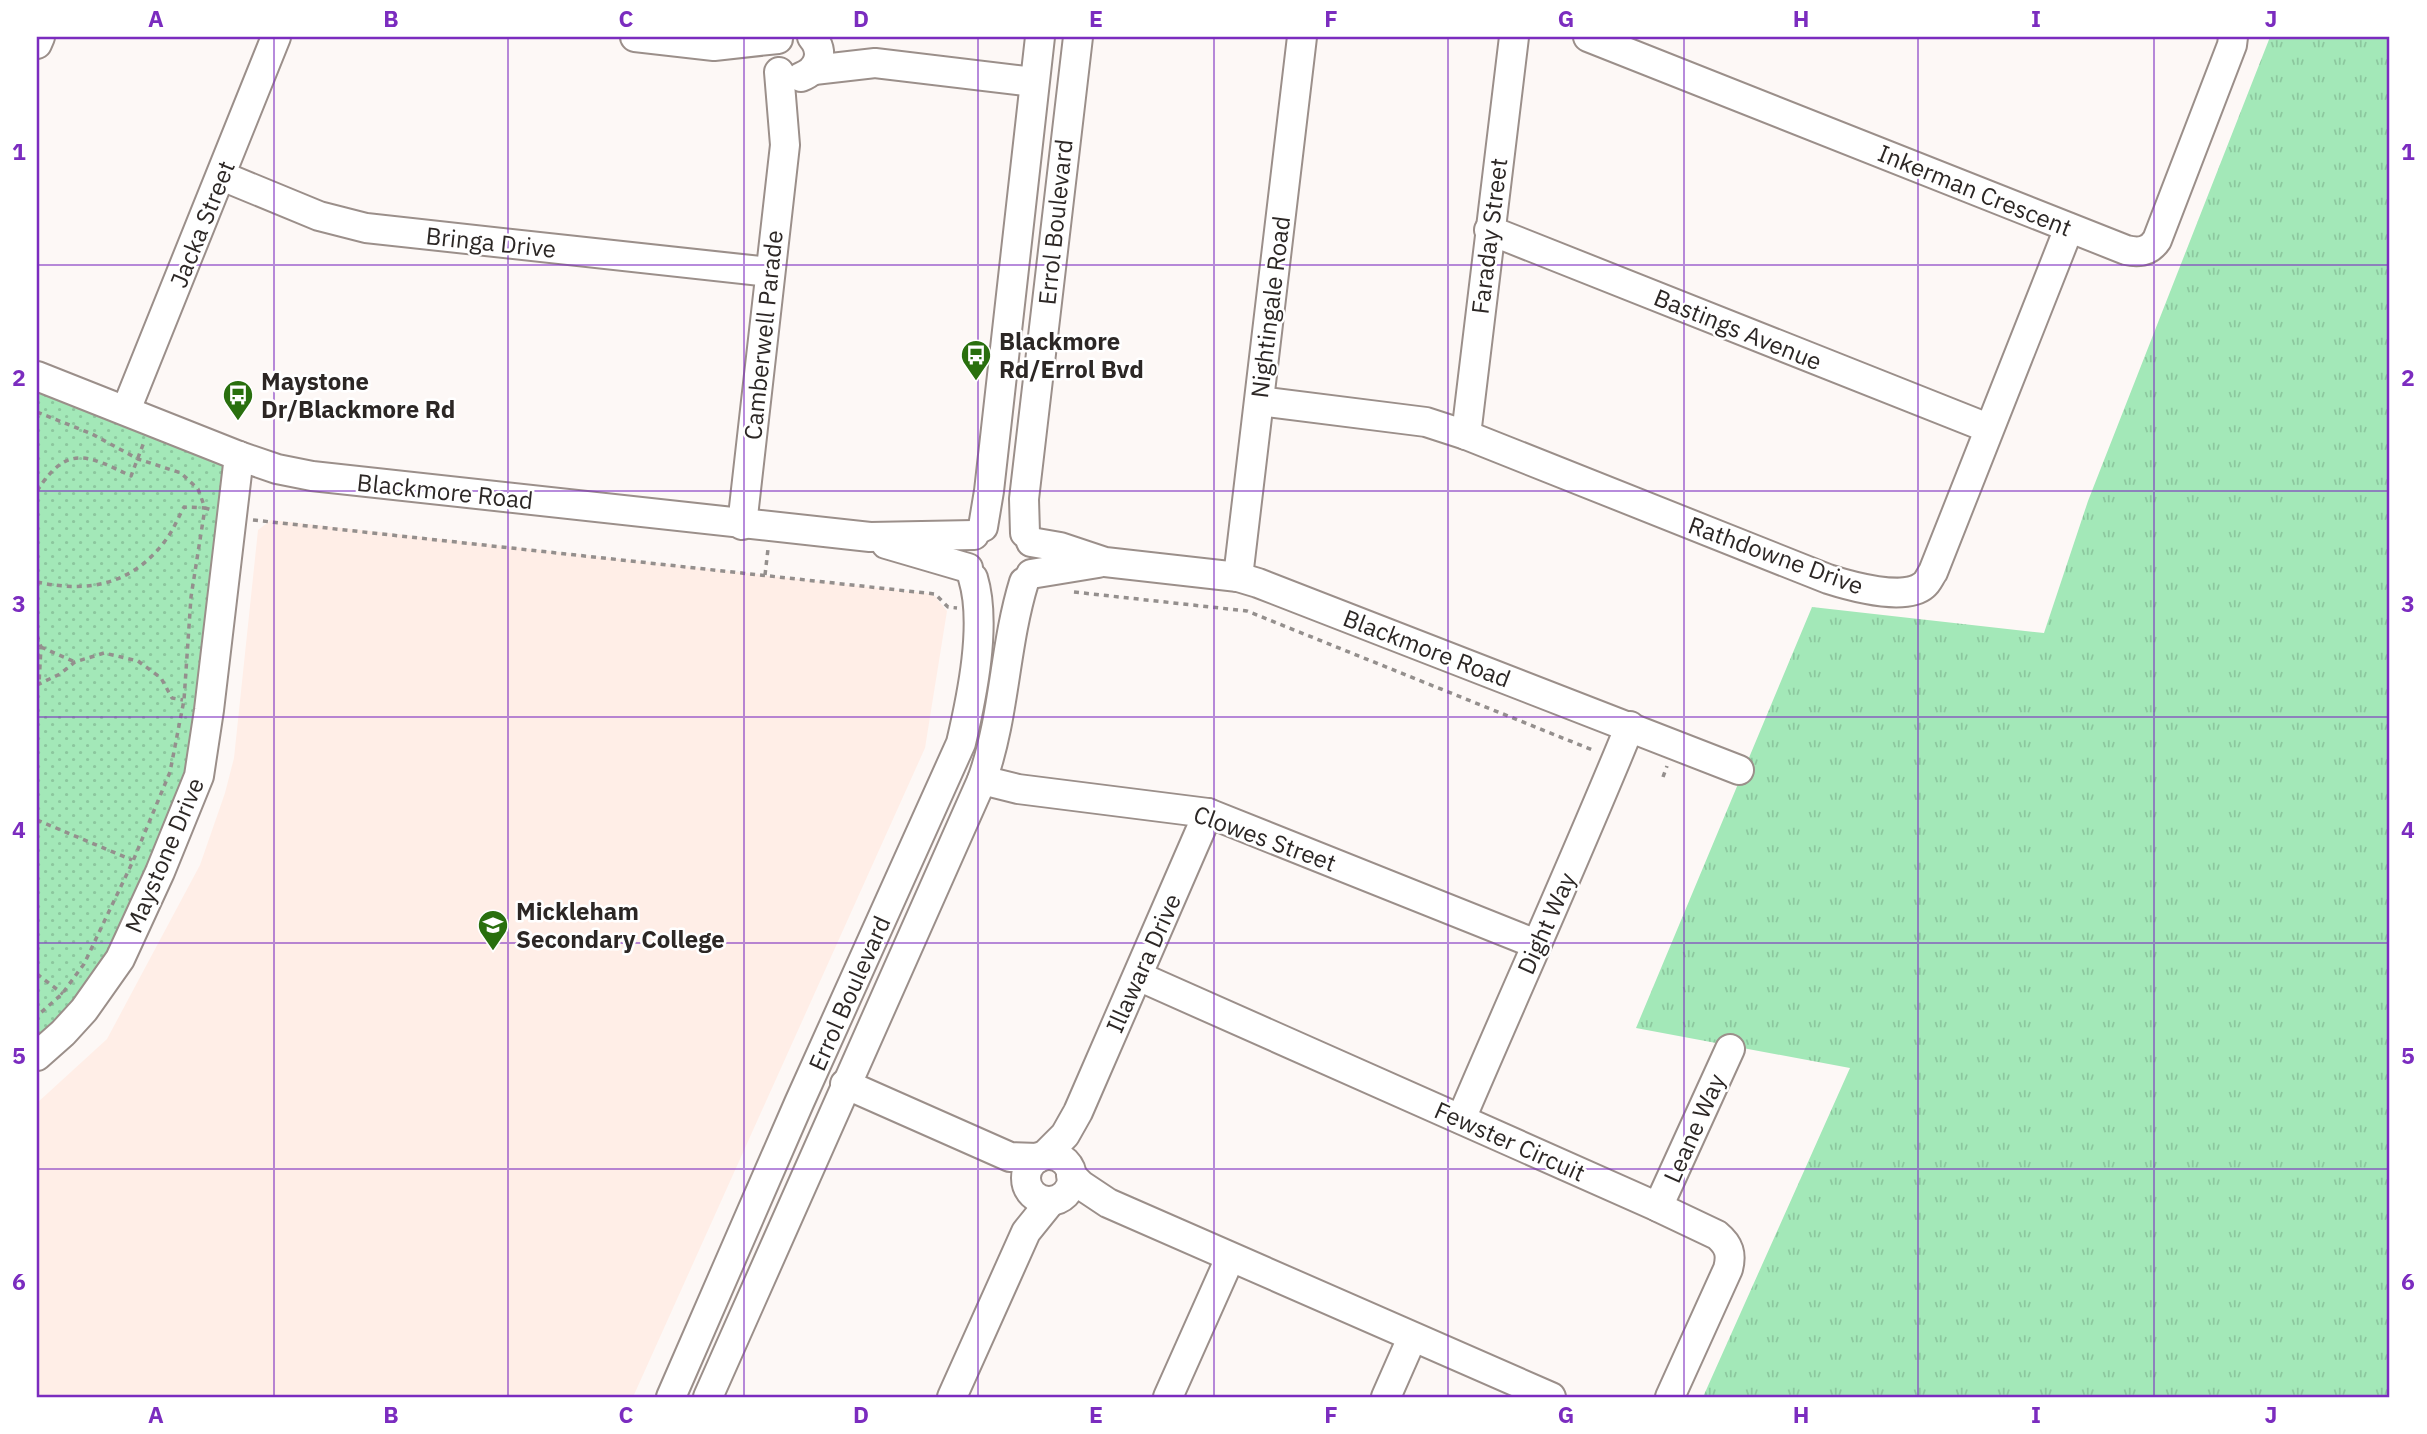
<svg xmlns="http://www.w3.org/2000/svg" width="2427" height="1434" font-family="'IBM Plex Sans',sans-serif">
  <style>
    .built { fill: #ffeee7 }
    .grass { fill: url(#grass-tufts) }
    .park { fill: url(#park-dots) }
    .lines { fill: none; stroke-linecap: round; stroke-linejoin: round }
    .minor-casing { stroke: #9b8f8a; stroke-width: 32 }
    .path { stroke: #948f8d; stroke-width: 3.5; stroke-dasharray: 5 5; stroke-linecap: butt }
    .minor { stroke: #fff; stroke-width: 28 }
    .grid { fill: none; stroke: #7b2cbf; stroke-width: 2; stroke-opacity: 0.55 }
    .labels { text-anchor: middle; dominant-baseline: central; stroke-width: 5; stroke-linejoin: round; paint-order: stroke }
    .street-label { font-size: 24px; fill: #2c2725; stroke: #fff }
    .poi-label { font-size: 24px; font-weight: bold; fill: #2c2725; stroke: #fff; text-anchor: start }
    .neatline { fill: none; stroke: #7b2cbf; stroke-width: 2.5 }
    .grid-label { font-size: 23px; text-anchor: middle; font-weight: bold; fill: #7b2cbf }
  </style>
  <defs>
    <pattern id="grass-tufts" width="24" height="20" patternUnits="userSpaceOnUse" patternTransform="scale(1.75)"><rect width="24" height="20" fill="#a3e8b8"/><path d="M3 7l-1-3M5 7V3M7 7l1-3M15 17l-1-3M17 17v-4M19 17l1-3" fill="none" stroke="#8cc79e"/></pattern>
    <pattern id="park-dots" width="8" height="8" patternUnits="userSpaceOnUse" patternTransform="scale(1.75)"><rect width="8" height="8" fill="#a3e8b8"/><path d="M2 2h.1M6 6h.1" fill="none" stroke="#8cc79e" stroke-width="1.8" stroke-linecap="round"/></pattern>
  </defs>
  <rect width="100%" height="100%" fill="#fdf8f6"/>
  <!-- built -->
  <path class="built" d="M271 520 933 594 947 611 925 748 633 1397H37V1103L107 1039 200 865 225 793 234 758 258 530Z"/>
  <!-- grass -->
  <path class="grass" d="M2270 37H2390V1397H1703L1850 1068 1636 1028 1812 607 2044 633 2088 501Z"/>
  <!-- park -->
  <path class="park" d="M37 376 239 456 209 710 120 959 37 1056Z"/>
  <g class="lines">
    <!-- minor casing -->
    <g class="minor-casing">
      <g id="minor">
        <path d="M635 37 714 46 778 39"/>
        <path d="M1588 37 2126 250C2139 253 2149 252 2157 240L2232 45 2233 37"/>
        <path d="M37 44 40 37"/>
        <path d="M814 70 875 63 1034 82"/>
        <path d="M801 77C819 70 825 52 812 37"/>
        <path d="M222 176 319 216 366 228 769 272"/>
        <path d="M1489 230 1988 428"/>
        <path d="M37 376 239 456 277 469 312 476 870 537 974 535"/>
        <path d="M1260 401 1426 422 1466 435 1828 579C1850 586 1905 602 1924 585 1928 582 1930 576 1933 572L2069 228"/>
        <path d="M126 410 276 37"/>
        <path d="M1466 435 1514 37"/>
        <path d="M742 525 785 145 779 72"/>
        <path d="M983 527 989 491 1040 37"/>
        <path d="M1025 533 1024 499 1078 37"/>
        <path d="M1031 542 1060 547 1105 562 1238 577 1258 583 1739 770"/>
        <path d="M886 544 968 568"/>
        <path d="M1031 574 1098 563"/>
        <path d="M1238 577 1302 37"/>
        <path d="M982 780 1018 789 1208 813 1536 944"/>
        <path d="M1138 976 1658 1207 1717 1235C1729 1245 1732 1254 1728 1269L1670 1397"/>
        <path d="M37 1056 63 1033 84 1010 120 959 160 872 199 776 209 710 239 456"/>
        <path d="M845 1084 1010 1157 1038 1158"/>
        <path d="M1461 1119C1517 988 1576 858 1630 726"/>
        <path d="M1045 1155 1065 1135 1078 1112 1208 813"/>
        <circle cx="1049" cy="1178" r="23"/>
        <path d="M1071 1175 1081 1185 1108 1203 1551 1397"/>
        <path d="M1658 1207 1730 1049"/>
        <path d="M671 1397 799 1103 961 743C972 696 987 624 973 578"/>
        <path d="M708 1397 982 780C1005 716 1004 647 1024 582"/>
        <path d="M952 1397 1026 1232 1051 1201"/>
        <path d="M1168 1397 1230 1258"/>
        <path d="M1386 1397 1412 1338"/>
      </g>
    </g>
    <!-- path -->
    <g class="path">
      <path d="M37 412 92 434 138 459 181 473 198 489 205 508 212 510"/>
      <path d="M37 491C67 444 87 455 131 476L144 442"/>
      <path d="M253 520 935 594 948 607 957 608"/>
      <path d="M765 575 768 549"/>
      <path d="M37 582C88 593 132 585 165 541 173 531 178 518 184 507L205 508 191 597 184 700 170 772 133 861 84 964 62 994 37 1016"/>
      <path d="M1074 592 1247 611 1595 751"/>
      <path d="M37 635 41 647 39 684"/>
      <path d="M41 647 75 662"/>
      <path d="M37 685 60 674 75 662 104 653 138 661 161 678 172 698 183 700"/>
      <path d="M1663 777 1667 766"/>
      <path d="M37 820 132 860"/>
      <path d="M37 974 63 994"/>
    </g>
    <!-- minor -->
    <use href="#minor" class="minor"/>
  </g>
  <!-- grid -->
  <path class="grid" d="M274 37V1397M508 37V1397M744 37V1397M978 37V1397M1214 37V1397M1448 37V1397M1684 37V1397M1918 37V1397M2154 37V1397M37 265H2390M37 491H2390M37 717H2390M37 943H2390M37 1169H2390"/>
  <!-- icons -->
  <defs>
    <g id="bus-pin" transform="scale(1.575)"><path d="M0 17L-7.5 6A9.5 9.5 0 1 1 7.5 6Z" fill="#296f0e" stroke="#fff"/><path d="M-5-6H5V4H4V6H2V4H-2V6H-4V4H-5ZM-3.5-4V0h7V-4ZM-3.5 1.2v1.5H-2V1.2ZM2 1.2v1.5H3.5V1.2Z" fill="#fff"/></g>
    <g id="school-pin" transform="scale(1.575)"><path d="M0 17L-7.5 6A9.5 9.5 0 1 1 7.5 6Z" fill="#296f0e" stroke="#fff"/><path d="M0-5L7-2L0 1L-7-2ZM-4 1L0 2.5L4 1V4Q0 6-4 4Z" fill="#fff"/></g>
  </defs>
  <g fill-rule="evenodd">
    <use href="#bus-pin" x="976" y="355"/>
    <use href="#bus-pin" x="238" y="395"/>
    <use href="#school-pin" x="493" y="925"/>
  </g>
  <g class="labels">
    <!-- street labels -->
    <g class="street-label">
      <text transform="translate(1975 190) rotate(22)">Inkerman Crescent</text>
      <text transform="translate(1055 222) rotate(-84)">Errol Boulevard</text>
      <text transform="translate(202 224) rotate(-68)">Jacka Street</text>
      <text transform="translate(1489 236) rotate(-83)">Faraday Street</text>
      <text transform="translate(491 242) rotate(6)">Bringa Drive</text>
      <text transform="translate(1270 307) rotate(-83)">Nightingale Road</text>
      <text transform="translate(1738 329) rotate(22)">Bastings Avenue</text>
      <text transform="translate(763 335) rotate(-84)">Camberwell Parade</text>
      <text transform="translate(445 491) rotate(6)">Blackmore Road</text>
      <text transform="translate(1776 555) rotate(20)">Rathdowne Drive</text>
      <text transform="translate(1427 648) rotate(21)">Blackmore Road</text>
      <text transform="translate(1265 838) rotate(20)">Clowes Street</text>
      <text transform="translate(164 855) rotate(-67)">Maystone Drive</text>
      <text transform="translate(1546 923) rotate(-66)">Dight Way</text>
      <text transform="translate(1143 963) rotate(-66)">Illawara Drive</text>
      <text transform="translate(849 993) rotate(-66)">Errol Boulevard</text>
      <text transform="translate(1694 1128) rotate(-66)">Leane Way</text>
      <text transform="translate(1510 1141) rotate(24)">Fewster Circuit</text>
    </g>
    <!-- poi labels -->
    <g class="poi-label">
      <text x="999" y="341">Blackmore<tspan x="999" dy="28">Rd/Errol Bvd</tspan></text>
      <text x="261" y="381">Maystone<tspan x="261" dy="28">Dr/Blackmore Rd</tspan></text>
      <text x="516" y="911">Mickleham<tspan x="516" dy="28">Secondary College</tspan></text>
    </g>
  </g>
  <!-- border -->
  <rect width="2427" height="1434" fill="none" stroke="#ffffff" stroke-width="77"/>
  <rect x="38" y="38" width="2350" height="1358" class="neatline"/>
  <g class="grid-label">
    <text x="156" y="27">A</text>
    <text x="391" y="27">B</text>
    <text x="626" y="27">C</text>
    <text x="861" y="27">D</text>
    <text x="1096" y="27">E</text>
    <text x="1331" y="27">F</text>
    <text x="1566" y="27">G</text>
    <text x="1801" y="27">H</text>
    <text x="2036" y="27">I</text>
    <text x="2271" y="27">J</text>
    <text x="19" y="160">1</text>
    <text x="2408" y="160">1</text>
    <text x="19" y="386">2</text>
    <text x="2408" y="386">2</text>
    <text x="19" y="612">3</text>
    <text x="2408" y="612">3</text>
    <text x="19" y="838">4</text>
    <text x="2408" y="838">4</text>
    <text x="19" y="1064">5</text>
    <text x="2408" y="1064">5</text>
    <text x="19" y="1290">6</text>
    <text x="2408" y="1290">6</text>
    <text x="156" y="1423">A</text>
    <text x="391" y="1423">B</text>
    <text x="626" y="1423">C</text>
    <text x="861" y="1423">D</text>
    <text x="1096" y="1423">E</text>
    <text x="1331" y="1423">F</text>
    <text x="1566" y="1423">G</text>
    <text x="1801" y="1423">H</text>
    <text x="2036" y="1423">I</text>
    <text x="2271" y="1423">J</text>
  </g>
</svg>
